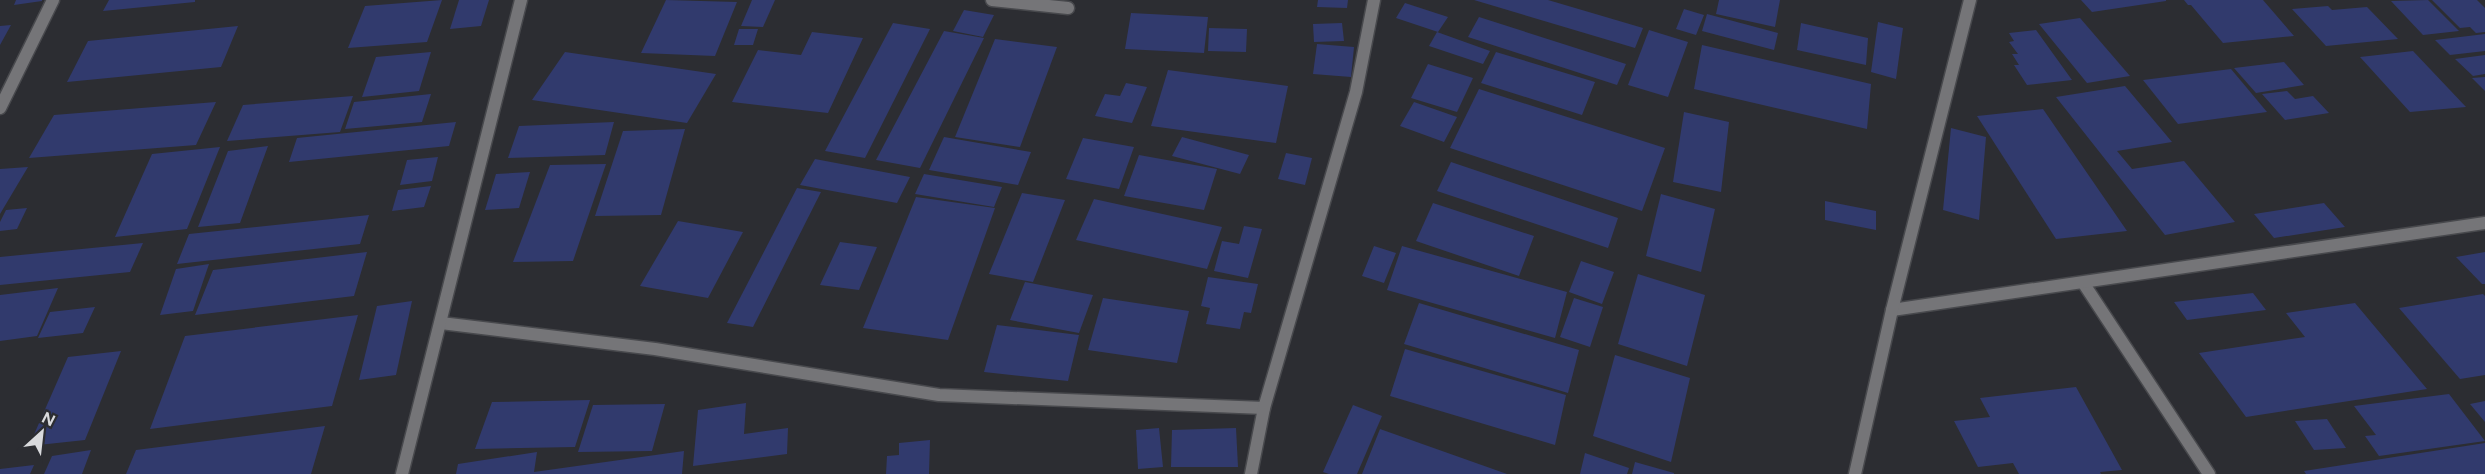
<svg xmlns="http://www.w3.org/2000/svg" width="2485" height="474" font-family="Figtree,sans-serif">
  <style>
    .building { fill: #313a6d }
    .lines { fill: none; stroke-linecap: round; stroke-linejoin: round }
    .street-casing { stroke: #48494d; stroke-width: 15 }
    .street { stroke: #757578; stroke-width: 12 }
  </style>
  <rect width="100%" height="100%" fill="#2c2d32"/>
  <!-- building -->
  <g class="building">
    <path d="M16 0H42V1L14 5Z"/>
    <path d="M109 0H195V2L103 11Z"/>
    <path d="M442 0 427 42 348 48 365 6Z"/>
    <path d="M459 0H489L481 26 450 29Z"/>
    <path d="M666 0 737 2 715 56 641 53Z"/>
    <path d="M752 0H775L763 27 741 26Z"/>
    <path d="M1318 0H1348L1347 8 1317 7Z"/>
    <path d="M1474 0H1548L1643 28 1635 48Z"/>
    <path d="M1719 0H1780L1775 27 1716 14Z"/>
    <path d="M2081 0H2166V1L2092 12Z"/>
    <path d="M2184 0H2263L2294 36 2223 43 2191 5H2188Z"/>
    <path d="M2428 0 2459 31 2423 35 2391 1Z"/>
    <path d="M2432 0H2477L2485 8V32L2476 33 2470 27 2460 28Z"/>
    <path d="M1405 3 1448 17 1438 32 1396 18Z"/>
    <path d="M2328 6 2332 10 2367 7 2398 39 2326 46 2292 9Z"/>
    <path d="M1684 9 1704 15 1696 35 1676 29Z"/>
    <path d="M964 10 994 15 983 37 953 31Z"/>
    <path d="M1131 13 1208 17 1204 53 1125 49Z"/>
    <path d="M1707 14 1778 33 1774 50 1702 31Z"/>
    <path d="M1479 17 1626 64 1617 85 1468 37Z"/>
    <path d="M2080 18 2130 76 2087 83 2039 24Z"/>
    <path d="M1878 22 1903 28 1896 79 1871 72Z"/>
    <path d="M893 23 930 29 865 158 825 151Z"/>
    <path d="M1342 23 1344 41 1314 42 1313 24Z"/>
    <path d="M1801 23 1868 38 1866 65 1797 50Z"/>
    <path d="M11 25 0 45V26Z"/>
    <path d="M238 26 221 67 67 82 88 41Z"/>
    <path d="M1209 28 1247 29 1246 52 1208 51Z"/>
    <path d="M739 29H758L753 45H734Z"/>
    <path d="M1649 30 1688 42 1668 97 1628 85Z"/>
    <path d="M2036 30 2072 80 2027 85 2014 65H2019L2012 54H2018L2009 42 2014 41 2009 33Z"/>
    <path d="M944 31 984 38 920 168 876 160Z"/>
    <path d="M812 32 863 38 828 113 732 102 758 50 801 55Z"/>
    <path d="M1437 32 1490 51 1483 64 1429 46Z"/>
    <path d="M2485 34V51L2450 55 2435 40Z"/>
    <path d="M995 39 1057 47 1020 147 955 137Z"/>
    <path d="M1317 44 1354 47 1351 77 1313 74Z"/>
    <path d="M1702 45 1871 84 1867 129 1694 89Z"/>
    <path d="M2413 51 2466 107 2410 112 2360 57Z"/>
    <path d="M431 52 419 91 362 97 376 57Z"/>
    <path d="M565 52 716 74 687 123 532 100Z"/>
    <path d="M1496 52 1595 82 1582 115 1481 83Z"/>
    <path d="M2485 55V74L2473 76 2455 59Z"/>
    <path d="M2284 62 2304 85 2256 93 2234 68Z"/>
    <path d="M1428 64 1473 78 1457 112 1411 98Z"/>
    <path d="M2231 69 2267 112 2178 124 2143 80Z"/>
    <path d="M1168 70 1288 86 1276 143 1151 126Z"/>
    <path d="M2485 77V91L2472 78Z"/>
    <path d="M1126 83 1147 87 1132 123 1095 116 1105 94 1120 96Z"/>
    <path d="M2125 86 2172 142 2117 151 2132 169 2184 161 2235 222 2165 235 2056 97Z"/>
    <path d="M1479 89 1665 148 1642 211 1450 148Z"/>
    <path d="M2287 91 2295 99 2313 96 2329 113 2285 120 2262 94Z"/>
    <path d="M431 94 422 122 345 129 354 102Z"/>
    <path d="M353 96 340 132 227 141 243 105Z"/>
    <path d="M216 102 196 145 29 158 54 115Z"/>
    <path d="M1414 102 1457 117 1444 142 1400 126Z"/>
    <path d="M2043 109 2127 231 2056 239 1977 116Z"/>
    <path d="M1684 112 1729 122 1721 192 1673 182Z"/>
    <path d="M456 122 449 146 289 162 297 138Z"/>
    <path d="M614 122 605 155 508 158 519 126Z"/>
    <path d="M1951 128 1986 137 1979 220 1943 210Z"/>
    <path d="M685 129 661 215 595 216 623 131Z"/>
    <path d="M944 137 1031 152 1018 185 929 170Z"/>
    <path d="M1182 137 1249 155 1240 174 1172 156Z"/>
    <path d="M1083 138 1134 147 1119 189 1066 179Z"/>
    <path d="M268 146 240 223 198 227 228 151Z"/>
    <path d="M220 147 187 229 115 237 152 154Z"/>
    <path d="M1286 153 1312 158 1305 185 1278 179Z"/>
    <path d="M1139 155 1217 169 1204 210 1124 196Z"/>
    <path d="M438 157 432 181 400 185 407 160Z"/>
    <path d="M815 159 910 177 897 203 800 185Z"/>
    <path d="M1451 162 1618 218 1608 248 1437 191Z"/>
    <path d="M606 164 573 261 513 262 550 165Z"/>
    <path d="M28 167 0 214V169Z"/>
    <path d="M530 172 519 208 485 210 496 174Z"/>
    <path d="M924 174 1002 187 994 207 915 194Z"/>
    <path d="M431 186 424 207 392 211 398 190Z"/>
    <path d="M797 188 821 192 753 327 727 323Z"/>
    <path d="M1022 193 1065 200 1033 282 989 274Z"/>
    <path d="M1661 194 1715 209 1701 272 1646 256Z"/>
    <path d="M916 197 995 208 948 340 863 328Z"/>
    <path d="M1094 199 1222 227 1207 269 1076 240Z"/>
    <path d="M1825 201 1876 211V230L1825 220Z"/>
    <path d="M1433 203 1534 236 1519 276 1416 241Z"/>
    <path d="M2324 203 2345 227 2274 238 2254 214Z"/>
    <path d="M27 208 17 229 0 231V222L6 210Z"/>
    <path d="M369 215 360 244 177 264 189 234Z"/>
    <path d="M678 221 743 232 708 298 640 286Z"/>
    <path d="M1244 226 1262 229 1248 278 1214 271 1222 241 1239 244Z"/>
    <path d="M840 242 877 247 859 290 820 285Z"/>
    <path d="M143 243 130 272 0 285V257Z"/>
    <path d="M1374 246 1396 253 1384 283 1362 276Z"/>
    <path d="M1402 246 1567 292 1555 338 1387 290Z"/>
    <path d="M367 252 354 296 195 315 213 270Z"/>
    <path d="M2485 252V284H2482L2456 257Z"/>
    <path d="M1581 261 1614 272 1602 304 1569 292Z"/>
    <path d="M209 264 193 311 160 315 176 269Z"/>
    <path d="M1638 274 1705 295 1687 366 1618 344Z"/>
    <path d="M1208 277 1258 284 1251 313 1244 312 1240 329 1206 324 1210 308 1201 306Z"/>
    <path d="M1025 282 1093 295 1079 333 1010 320Z"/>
    <path d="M58 288 37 336 0 341V295Z"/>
    <path d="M2253 293 2266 310 2187 320 2174 302Z"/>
    <path d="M2483 294 2485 296V375L2460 379 2399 308Z"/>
    <path d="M1103 298 1189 311 1177 363 1088 350Z"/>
    <path d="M1574 298 1603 307 1590 347 1560 337Z"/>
    <path d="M412 301 396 375 359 380 377 306Z"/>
    <path d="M1419 303 1579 350 1568 393 1404 344Z"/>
    <path d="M2355 303 2427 389 2246 417 2199 353 2305 337 2286 313Z"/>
    <path d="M95 307 83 333 38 338 50 312Z"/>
    <path d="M358 315 332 406 150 429 185 336Z"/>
    <path d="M997 325 1079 335 1068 381 984 372Z"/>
    <path d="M1405 349 1566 395 1555 445 1390 396Z"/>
    <path d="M121 351 85 440 29 446 68 357Z"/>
    <path d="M1615 355 1690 378 1671 462 1593 436Z"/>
    <path d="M2076 387 2122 470 2100 472 2101 474H2019L2013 463 1978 467 1954 421 1990 417 1980 398Z"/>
    <path d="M2449 394 2485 441 2379 456 2365 436 2376 435 2354 406Z"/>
    <path d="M590 400 575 447 475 449 492 402Z"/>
    <path d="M2485 401V422L2470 404Z"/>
    <path d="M746 403 744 434 788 428 787 454 693 466 698 410Z"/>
    <path d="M665 404 652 451 578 452 593 405Z"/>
    <path d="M1353 405 1382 416 1357 474H1329L1323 472Z"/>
    <path d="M2327 419 2346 448 2314 450 2295 421Z"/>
    <path d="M325 426 311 474H126L136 450Z"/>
    <path d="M1159 428 1163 467 1138 469 1136 430Z"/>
    <path d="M1236 428 1238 467H1171L1172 430Z"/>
    <path d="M1380 429 1507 474H1362Z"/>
    <path d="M930 440 929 474H886L887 456 899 455V443Z"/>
    <path d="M2485 443V474H2306L2304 471Z"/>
    <path d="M91 450 82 474H44L52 456Z"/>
    <path d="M684 451 682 474H456L458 464 537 452 534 472Z"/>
    <path d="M1585 453 1629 468 1627 474H1580Z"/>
    <path d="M1635 462 1674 473V474H1632Z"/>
    <path d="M34 465 30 474H0V469Z"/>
  </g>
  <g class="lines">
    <!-- street casing -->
    <g class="street-casing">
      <g id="street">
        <path d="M992 0 1068 8"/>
        <path d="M0 108 53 0"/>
        <path d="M2084 284 2209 474"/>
        <path d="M1892 310 2485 223"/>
        <path d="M441 323 655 349 939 395 1264 408"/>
        <path d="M402 474 521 0"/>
        <path d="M1251 474 1264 408 1356 92 1374 0"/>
        <path d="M1855 474 1892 310 1970 0"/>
      </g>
    </g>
    <!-- street -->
    <use href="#street" class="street"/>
  </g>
  <!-- north arrow -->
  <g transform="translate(42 432) rotate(27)" stroke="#2c2d32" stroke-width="4.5" paint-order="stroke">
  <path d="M0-4.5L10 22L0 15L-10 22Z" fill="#d9dadd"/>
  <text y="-9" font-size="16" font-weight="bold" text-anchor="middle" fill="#d9dadd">N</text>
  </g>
</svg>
